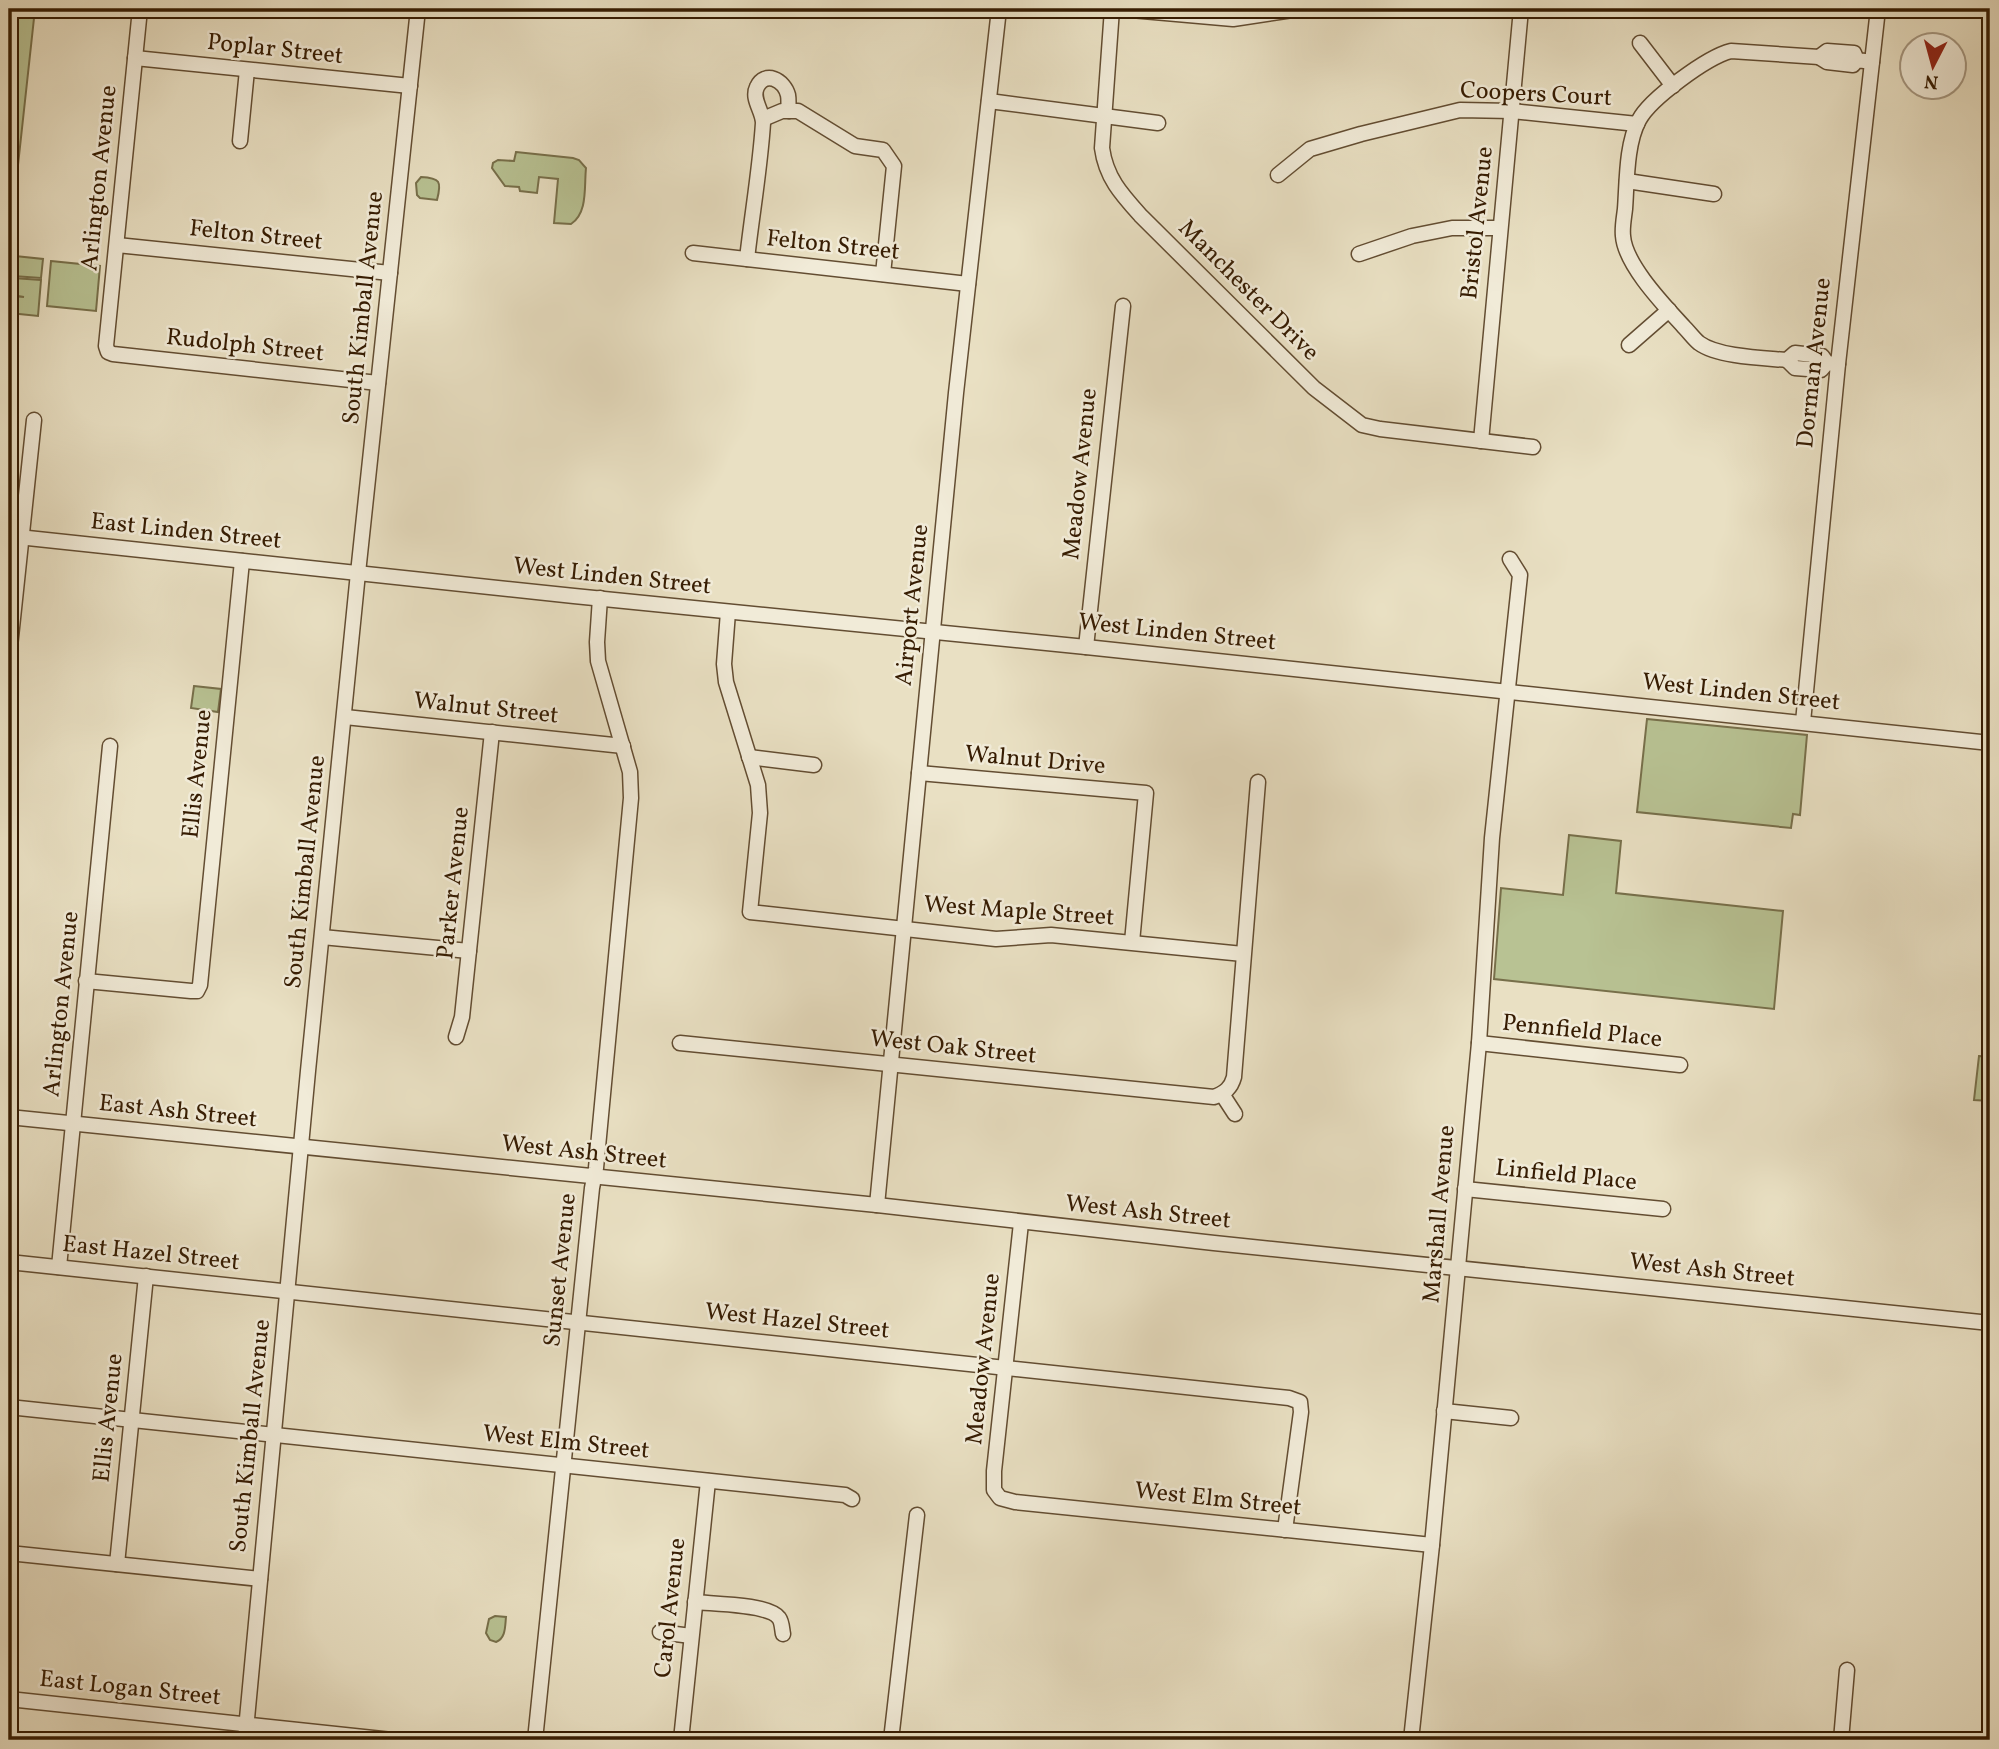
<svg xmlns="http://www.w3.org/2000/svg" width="1999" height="1749" font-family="Vollkorn,serif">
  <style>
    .green { fill: #b8c293; stroke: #776f4a; stroke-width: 2 }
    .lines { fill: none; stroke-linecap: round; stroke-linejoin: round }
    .canal { stroke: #9bb; stroke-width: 10 }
    .minor-casing { stroke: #634d32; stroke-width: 17 }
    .minor { stroke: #f1ebd8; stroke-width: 14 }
    .labels { text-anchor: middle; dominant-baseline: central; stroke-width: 5; stroke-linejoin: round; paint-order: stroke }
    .street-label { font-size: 24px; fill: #361c02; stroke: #f1ebd8 }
  </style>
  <rect width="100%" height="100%" fill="#e9e0c3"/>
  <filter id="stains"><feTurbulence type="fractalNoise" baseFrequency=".00286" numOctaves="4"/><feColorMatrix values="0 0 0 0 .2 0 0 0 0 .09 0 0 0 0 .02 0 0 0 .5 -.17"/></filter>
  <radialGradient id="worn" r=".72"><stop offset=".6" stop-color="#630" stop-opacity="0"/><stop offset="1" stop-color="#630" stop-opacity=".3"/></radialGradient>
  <!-- green -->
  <g class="green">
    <path d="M9 9H35L18 165 9 164Z"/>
    <path d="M516 152 573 158 579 160 586 168C584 187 588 213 571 224L554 223 558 179 539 177 537 193 520 191 519 187 505 186 492 168 493 163 498 160 514 161Z"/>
    <path d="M421 177C440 178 442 181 437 200L420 198 417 195 416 183Z"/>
    <path d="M15 256 43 259 41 278 13 276Z"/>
    <path d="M51 261 100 266 96 311 47 306Z"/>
    <path d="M13 278 41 280 38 316 10 313 12 296 24 297 12 295Z"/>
    <path d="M194 686 221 689 218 712 191 708Z"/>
    <path d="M1647 719 1807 735 1800 815 1793 814 1791 828 1637 812Z"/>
    <path d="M1569 835 1621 841 1616 893 1783 911 1774 1009 1494 979 1501 888 1563 895Z"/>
    <path d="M1979 1056 1990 1057V1101L1974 1100Z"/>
    <path d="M495 1616 506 1617C505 1626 506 1638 496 1642L490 1640 486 1633 489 1619Z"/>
  </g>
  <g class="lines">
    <!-- canal -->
    <path class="canal" d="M512 9 559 14"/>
    <!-- minor casing -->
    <g class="minor-casing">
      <g id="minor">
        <path d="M140 9 106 346 108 352 113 354 378 383"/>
        <path d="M1112 9 1102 148C1106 178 1122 195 1141 216L1314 388 1362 425 1380 429 1533 447"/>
        <path d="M1120 9 1233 19 1299 9"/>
        <path d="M1640 43 1673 86"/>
        <path d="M135 58 410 86"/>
        <path d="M1857 60 1854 53 1827 51 1819 57 1827 62 1853 65 1857 60 1872 62"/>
        <path d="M989 101 1158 123"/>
        <path d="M763 119 782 111H798L855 146 883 150 894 166 883 274"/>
        <path d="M240 141 247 70"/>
        <path d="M1278 175 1310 149 1361 134 1460 110 1512 111 1637 124"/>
        <path d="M1627 181 1714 194"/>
        <path d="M117 245 390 273"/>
        <path d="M693 253 968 284"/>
        <path d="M1359 254 1412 236 1452 228H1500"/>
        <path d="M747 259C752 214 760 169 763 123 763 111 751 99 757 87 765 70 784 80 788 95 789 100 788 106 789 111"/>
        <path d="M1629 345 1669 310"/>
        <path d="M1787 360C1763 358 1718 357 1699 343 1694 339 1689 332 1684 327 1665 306 1625 265 1623 236 1622 227 1624 218 1625 209 1627 183 1626 144 1639 120 1650 99 1707 57 1731 51L1819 57"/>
        <path d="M1827 363 1821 370 1795 368 1787 360 1795 353 1822 356 1827 363 1838 364"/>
        <path d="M1481 441 1521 9"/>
        <path d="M9 536 574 596 1086 647 1990 743"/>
        <path d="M728 612 724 664 726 682 758 785 760 813 750 912 996 939 1051 935 1243 954"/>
        <path d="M1086 647 1123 306"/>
        <path d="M9 656 34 420"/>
        <path d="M345 717 623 746"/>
        <path d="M1803 722 1838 364 1878 9"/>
        <path d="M749 757 814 765"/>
        <path d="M919 773 1146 793 1132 942"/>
        <path d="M322 937 469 951"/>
        <path d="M86 981 191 991H197L200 985 242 561"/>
        <path d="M456 1037 462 1017 492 732"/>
        <path d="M680 1043 1214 1097C1225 1093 1231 1088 1234 1077L1258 782"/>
        <path d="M1479 1043 1680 1065"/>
        <path d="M1222 1094 1235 1114"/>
        <path d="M9 1117 877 1205 1214 1243 1990 1323"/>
        <path d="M1465 1189 1663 1209"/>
        <path d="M877 1205 956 393 999 9"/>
        <path d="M1021 1223 994 1471V1490L1000 1498 1015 1502 1432 1545"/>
        <path d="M9 1262 1289 1398 1300 1402 1301 1412 1285 1530"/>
        <path d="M59 1267 110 746"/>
        <path d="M9 1407 845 1495 852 1499"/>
        <path d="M1444 1411 1511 1418"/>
        <path d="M9 1553 260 1579"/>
        <path d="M117 1564 146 1276"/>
        <path d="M695 1602C713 1604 769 1604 779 1618 782 1622 782 1629 783 1634"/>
        <path d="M660 1632 691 1636"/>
        <path d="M9 1699 392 1740"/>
        <path d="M245 1740 308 1071 358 573 418 9"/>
        <path d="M535 1740 592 1188 596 1168 631 798 630 772 598 661 597 642 600 598"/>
        <path d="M681 1740 708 1481"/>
        <path d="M891 1740 917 1515"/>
        <path d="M1411 1740 1432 1545 1479 1043 1492 838 1520 575 1510 559"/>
        <path d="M1841 1740 1847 1670"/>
      </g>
    </g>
    <!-- minor -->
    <use href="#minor" class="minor"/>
  </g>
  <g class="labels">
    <!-- street labels -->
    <g class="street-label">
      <text transform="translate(275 50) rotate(6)">Poplar Street</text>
      <text transform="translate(1536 95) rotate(3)">Coopers Court</text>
      <text transform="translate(100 178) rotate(-84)">Arlington Avenue</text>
      <text transform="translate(1478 223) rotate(-84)">Bristol Avenue</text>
      <text transform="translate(256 236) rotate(6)">Felton Street</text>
      <text transform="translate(833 246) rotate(6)">Felton Street</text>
      <text transform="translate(1248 291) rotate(45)">Manchester Drive</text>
      <text transform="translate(364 308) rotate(-84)">South Kimball Avenue</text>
      <text transform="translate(245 346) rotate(6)">Rudolph Street</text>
      <text transform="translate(1815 363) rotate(-84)">Dorman Avenue</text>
      <text transform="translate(1081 474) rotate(-84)">Meadow Avenue</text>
      <text transform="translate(186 532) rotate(6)">East Linden Street</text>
      <text transform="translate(612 577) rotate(6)">West Linden Street</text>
      <text transform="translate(913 605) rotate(-84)">Airport Avenue</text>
      <text transform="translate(1177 633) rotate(6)">West Linden Street</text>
      <text transform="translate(1741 693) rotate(6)">West Linden Street</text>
      <text transform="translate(486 709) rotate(6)">Walnut Street</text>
      <text transform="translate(1035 761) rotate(5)">Walnut Drive</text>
      <text transform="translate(198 774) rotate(-84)">Ellis Avenue</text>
      <text transform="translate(306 872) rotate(-84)">South Kimball Avenue</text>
      <text transform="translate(454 883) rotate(-84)">Parker Avenue</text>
      <text transform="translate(1019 912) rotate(4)">West Maple Street</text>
      <text transform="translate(62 1004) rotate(-84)">Arlington Avenue</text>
      <text transform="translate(1582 1032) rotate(6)">Pennfield Place</text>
      <text transform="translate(953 1048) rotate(6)">West Oak Street</text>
      <text transform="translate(178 1112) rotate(6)">East Ash Street</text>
      <text transform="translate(584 1153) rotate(6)">West Ash Street</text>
      <text transform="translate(1566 1176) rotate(6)">Linfield Place</text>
      <text transform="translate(1148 1213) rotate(6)">West Ash Street</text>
      <text transform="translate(1440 1214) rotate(-85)">Marshall Avenue</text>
      <text transform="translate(151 1254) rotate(6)">East Hazel Street</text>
      <text transform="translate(561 1270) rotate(-84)">Sunset Avenue</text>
      <text transform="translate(1712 1271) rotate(6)">West Ash Street</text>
      <text transform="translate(797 1322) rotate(6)">West Hazel Street</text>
      <text transform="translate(984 1359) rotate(-84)">Meadow Avenue</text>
      <text transform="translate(109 1418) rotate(-84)">Ellis Avenue</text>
      <text transform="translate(251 1436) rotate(-84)">South Kimball Avenue</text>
      <text transform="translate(566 1443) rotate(6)">West Elm Street</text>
      <text transform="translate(1218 1500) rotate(6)">West Elm Street</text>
      <text transform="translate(671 1608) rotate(-84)">Carol Avenue</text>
      <text transform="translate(130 1689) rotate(6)">East Logan Street</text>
    </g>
  </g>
  <!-- margin -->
  <rect width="1999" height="1749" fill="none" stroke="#e9e0c3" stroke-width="35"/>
  <rect x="10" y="10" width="1978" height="1728" fill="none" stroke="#361c02" stroke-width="3.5"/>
  <rect x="18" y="18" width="1964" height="1714" fill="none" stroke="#361c02" stroke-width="2"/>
  <!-- north arrow -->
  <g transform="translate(1933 66) rotate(186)"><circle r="33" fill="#f1ebd8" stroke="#a69882" stroke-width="2"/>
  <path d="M0-5L12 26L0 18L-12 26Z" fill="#8f2418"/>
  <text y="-10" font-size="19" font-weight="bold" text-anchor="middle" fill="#361c02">N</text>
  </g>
  <rect width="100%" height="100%" filter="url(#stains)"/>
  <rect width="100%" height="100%" fill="url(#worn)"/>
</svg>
